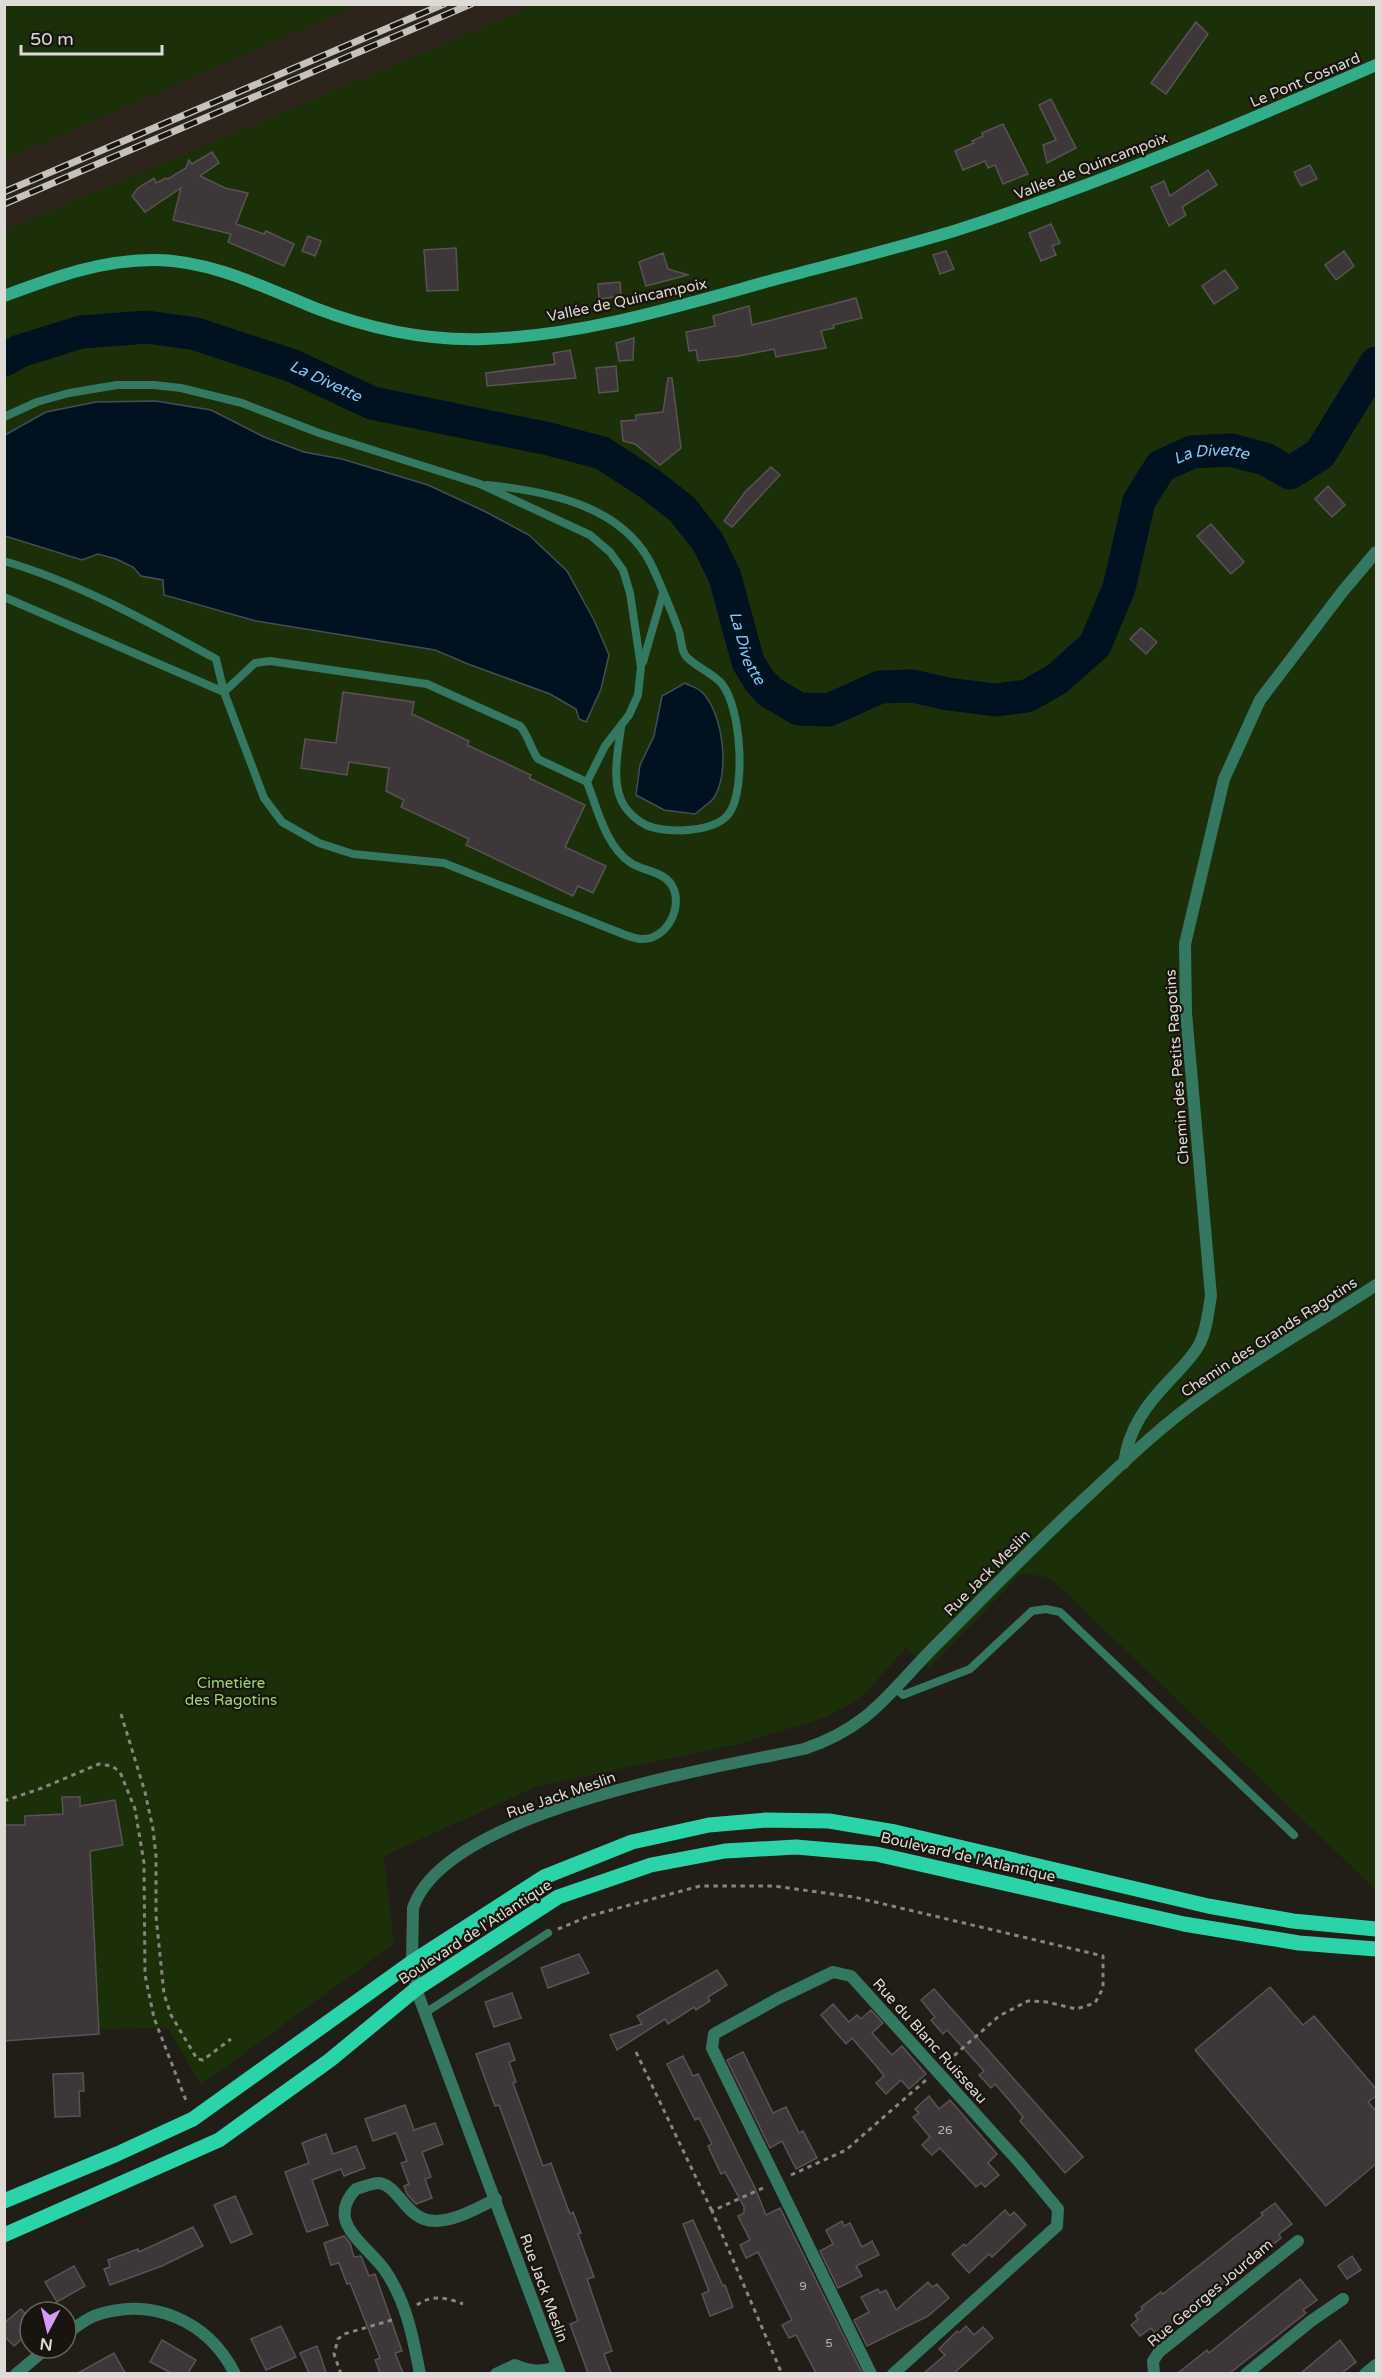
<svg xmlns="http://www.w3.org/2000/svg" width="1381" height="2378" font-family="'Varela Round',sans-serif">
  <style>
    .built { fill: #2d251b }
    .green { fill: #1b2f09 }
    .water { fill: #001120; stroke: #434e57; stroke-width: 1.5 }
    .lines { fill: none; stroke-linecap: round; stroke-linejoin: round }
    .river { stroke: #001120; stroke-width: 33 }
    .building { fill: #3e373a; stroke: #5b5256; stroke-width: 1.5 }
    .path { stroke: #888580; stroke-width: 3; stroke-dasharray: 4.5 4.5; stroke-linecap: butt }
    .service { stroke: #347862; stroke-width: 8 }
    .minor { stroke: #347862; stroke-width: 12 }
    .secondary { stroke: #33ac8a; stroke-width: 12 }
    .primary { stroke: #2ad4a8; stroke-width: 15 }
    .rail-casing { stroke: #c5c1bd; stroke-width: 7 }
    .rail { stroke: #18140e; stroke-width: 4.5; stroke-dasharray: 14; stroke-linecap: butt }
    .labels { text-anchor: middle; dominant-baseline: central; stroke-width: 4.5; stroke-linejoin: round; paint-order: stroke }
    .number-label { font-size: 12px; fill: #b6b2b0 }
    .street-label { font-size: 15px; fill: #dedbd7; stroke: #18140e }
    .park-label { font-size: 15px; fill: #9dd673; stroke: #18140e }
    .water-label { font-size: 16px; font-style: italic; fill: #8ac7f0; stroke: #18140e }
  </style>
  <rect width="100%" height="100%" fill="#211d17"/>
  <!-- built -->
  <path class="built" d="M358 5H537L5 231 4 160Z"/>
  <!-- green -->
  <g class="green">
    <path d="M5 4H358V5L5 160Z"/>
    <path d="M537 5H1376V1890L1050 1578 1022 1573 929 1668 906 1648 861 1698 826 1717 740 1744 538 1786 384 1856 394 1944 201 2085 168 2028 5 2031 4 231Z"/>
  </g>
  <!-- water -->
  <g class="water">
    <path d="M156 401 211 410 264 437 304 452 342 459 428 485 484 511 529 535 567 571 594 620 609 655 601 689 586 722 579 719 576 709 550 694 468 664 435 650 256 621 164 595 163 580 141 576 133 567 116 559 98 554 82 560 5 536V435L46 412 96 402Z"/>
    <path d="M685 683C690 686 698 688 702 692 723 713 731 774 713 799 708 804 701 809 695 814L664 810 636 795 640 765 654 736 662 696Z"/>
  </g>
  <g class="lines">
    <!-- river -->
    <path class="river" id="s1" d="M4 360 20 351 81 332 147 327 196 334 293 366 372 403 549 439 602 453 650 484 682 509 708 542 725 577 748 662 759 680 770 692 799 709 829 710 880 687 912 686 948 694 996 700 1027 696 1057 679 1095 645 1119 588 1139 501 1161 466 1192 452 1231 450 1265 459 1290 473 1320 454 1376 363"/>
  </g>
  <!-- building -->
  <g class="building">
    <path d="M1196 22 1208 34 1166 94 1151 83Z"/>
    <path d="M1051 99 1076 148 1047 163 1043 145 1056 140 1039 105Z"/>
    <path d="M1003 124 1028 174 1003 184 995 165 988 168 985 161 963 170 955 151 974 143 972 141 983 136 982 133Z"/>
    <path d="M212 152 219 163 200 176 225 188 248 193 236 224 264 234 266 231 294 244 284 266 228 242 231 234 173 220 181 188 145 212 132 196 138 188 154 178 156 183 166 178 168 179 186 168 189 160 192 164Z"/>
    <path d="M1310 165 1317 179 1301 186 1294 172Z"/>
    <path d="M1208 170 1217 185 1182 207 1186 215 1169 226 1151 187 1164 181 1170 196Z"/>
    <path d="M1051 224 1060 243 1052 246 1056 255 1041 261 1029 233Z"/>
    <path d="M308 236 321 241 315 256 302 251Z"/>
    <path d="M456 248 458 290 427 291 424 250Z"/>
    <path d="M946 251 954 269 940 274 933 255Z"/>
    <path d="M1344 251 1354 266 1336 280 1325 265Z"/>
    <path d="M663 253 668 269 688 275 646 286 639 262Z"/>
    <path d="M1225 270 1238 288 1214 304 1202 286Z"/>
    <path d="M620 282 621 296 599 299 598 284Z"/>
    <path d="M856 298 862 318 833 325 834 328 821 331 826 348 776 357 774 349 739 356 698 361 696 350 689 351 686 332 715 326 713 316 749 306 752 325Z"/>
    <path d="M634 338 633 360 619 361 616 343Z"/>
    <path d="M570 350 576 378 487 386 486 373 555 364 553 353Z"/>
    <path d="M616 366 618 391 599 393 596 368Z"/>
    <path d="M668 378H672L681 448 660 465 635 444 623 441 621 421 636 420V415L663 412Z"/>
    <path d="M771 467 780 475 732 527 724 521 745 492Z"/>
    <path d="M1328 486 1345 505 1332 517 1315 499Z"/>
    <path d="M1211 524 1244 562 1231 574 1197 536Z"/>
    <path d="M1141 628 1157 642 1146 654 1130 639Z"/>
    <path d="M343 692 414 702 412 714 469 741 467 745 531 775 529 778 585 805 565 847 606 866 593 893 578 886 573 896 466 845 469 839 401 807 404 800 386 791 389 768 349 762 347 775 301 768 305 739 336 743Z"/>
    <path d="M62 1797H80V1806L115 1800 123 1845 90 1851 99 2034 4 2041V1825H25V1816L63 1814Z"/>
    <path d="M579 1954 589 1973 548 1988 541 1968Z"/>
    <path d="M717 1970 727 1985 708 1997 710 2001 696 2010 694 2007 668 2024 665 2019 617 2050 610 2035 642 2024 637 2016Z"/>
    <path d="M1270 1987 1303 2025 1314 2016 1377 2090V2095L1368 2102 1377 2112V2163L1326 2206 1195 2050Z"/>
    <path d="M934 1989 1083 2157 1065 2173 1020 2121 1023 2117 1009 2100 995 2084 991 2088 979 2075 984 2071 947 2030 943 2034 931 2020 935 2017 921 2000Z"/>
    <path d="M512 1993 521 2018 494 2027 485 2002Z"/>
    <path d="M833 2004 849 2022 857 2015 861 2019 871 2010 883 2023 872 2033 892 2055 902 2046 926 2074 909 2089 901 2080 886 2094 876 2083 884 2076 877 2067 852 2038 846 2044 821 2015Z"/>
    <path d="M509 2043 515 2060 509 2062 516 2082 513 2083 543 2166 551 2163 570 2214 573 2212 581 2233 578 2234 594 2277 587 2279 612 2351 604 2354 611 2373H588L570 2324 578 2321 499 2105 495 2106 476 2054Z"/>
    <path d="M743 2052 773 2113 786 2107 799 2133 803 2131 817 2158 796 2169 782 2141 770 2148 727 2060Z"/>
    <path d="M683 2056 693 2076 698 2074 755 2188 766 2215 780 2208 862 2373H816L796 2335 789 2338 782 2325 792 2320 758 2252 746 2258 740 2245 750 2240 738 2216 744 2213V2207L725 2172 721 2174 708 2146 712 2144 699 2118 695 2120 667 2064Z"/>
    <path d="M83 2073 84 2091H79L80 2116 55 2117 53 2074Z"/>
    <path d="M929 2096 939 2109 950 2100 997 2154 988 2163 999 2175 985 2187 981 2183 976 2187 940 2148 932 2155 922 2145 930 2137 913 2117 919 2113 915 2109Z"/>
    <path d="M405 2105 414 2130 435 2123 443 2144 422 2152 431 2177 425 2179 432 2198 416 2204 407 2194 404 2186 409 2184 401 2163 407 2161 396 2133 373 2141 365 2119Z"/>
    <path d="M326 2134 333 2154 356 2146 365 2168 344 2176 341 2169 312 2180 328 2225 307 2232 285 2172 309 2163 302 2143Z"/>
    <path d="M235 2196 252 2234 231 2243 214 2205Z"/>
    <path d="M1275 2203 1292 2224 1279 2234 1281 2238 1157 2336 1151 2328 1140 2336 1131 2325 1138 2319 1135 2315 1143 2309 1141 2307 1161 2292 1163 2294 1263 2215 1261 2213Z"/>
    <path d="M1005 2210 1010 2216 1014 2212 1026 2225 992 2257 989 2254 969 2273 952 2254 964 2244 966 2246Z"/>
    <path d="M693 2220 723 2286 725 2285 733 2307 710 2316 702 2294 709 2291 683 2224Z"/>
    <path d="M842 2221 844 2226 850 2223 862 2247 872 2241 879 2255 856 2266 862 2276 838 2288 820 2251 833 2244 826 2230Z"/>
    <path d="M193 2227 203 2246 162 2266 110 2285 104 2269 110 2267 108 2260 138 2249 139 2252Z"/>
    <path d="M344 2236 350 2243 354 2257 361 2256 369 2276 375 2274 402 2351 395 2353 403 2373H380L375 2360 380 2358 350 2283 347 2284 339 2263 331 2265 324 2243Z"/>
    <path d="M1352 2256 1361 2270 1347 2279 1338 2266Z"/>
    <path d="M74 2266 85 2286 57 2302 45 2282Z"/>
    <path d="M1300 2279 1317 2300 1303 2310 1306 2313 1230 2373H1178L1207 2350 1209 2353Z"/>
    <path d="M928 2282 932 2287 937 2284 949 2298 928 2316 867 2346 854 2320 869 2312 861 2297 878 2289 880 2293 886 2290 896 2310Z"/>
    <path d="M21 2309 30 2319V2332L14 2346 4 2336V2323Z"/>
    <path d="M281 2326 296 2357 266 2370 251 2339Z"/>
    <path d="M966 2326 974 2335 983 2327 993 2338 954 2373H924L945 2355 939 2349 957 2331 959 2333Z"/>
    <path d="M162 2340 196 2360 188 2373H171L150 2362Z"/>
    <path d="M1340 2340 1356 2362 1342 2373H1301Z"/>
    <path d="M317 2346 321 2357 326 2373H309L300 2353Z"/>
    <path d="M114 2353 125 2373H78Z"/>
  </g>
  <g class="lines">
    <!-- path -->
    <g class="path">
      <path d="M121 1714 145 1792 153 1829 156 1856V1916L164 1994 171 2015 197 2059 203 2060 231 2039"/>
      <path d="M4 1801 42 1788 99 1764 112 1766 120 1772 135 1809 144 1863 145 1975 154 2018 187 2103"/>
      <path d="M558 1929 589 1916 700 1886H774L854 1897 1103 1956V1988L1095 2003 1076 2009 1047 2002 1028 2001 999 2016 947 2062"/>
      <path d="M636 2052 712 2211"/>
      <path d="M791 2175 846 2150 926 2080"/>
      <path d="M763 2188 712 2211 782 2374"/>
      <path d="M417 2305C432 2294 448 2298 463 2304"/>
      <path d="M341 2374 334 2354 338 2339 344 2334 392 2320"/>
    </g>
    <!-- service -->
    <g class="service">
      <path d="M4 417 37 402 69 393 117 385H154L181 388 242 403 319 433 480 484 590 535 610 552 623 570 630 593 641 667 638 695 629 715 605 746 587 782"/>
      <path d="M487 485C548 491 625 506 653 568 662 588 671 610 679 631 681 638 681 646 684 653 689 664 714 673 722 684 741 708 746 786 730 812 717 833 666 834 646 825 638 821 630 814 625 807 610 785 618 752 621 727"/>
      <path d="M4 561C79 583 148 622 216 659L224 692 264 798 282 822 319 843 353 854 444 863 628 936C632 937 638 939 642 939 667 940 685 905 671 884 662 871 643 871 631 863 606 847 597 808 587 782L538 759C530 748 529 736 520 726L427 684 270 661 255 663 224 692"/>
      <path d="M4 597 224 692"/>
      <path d="M643 662 663 593"/>
      <path d="M896 1689 903 1695 970 1669 1032 1611 1046 1609 1060 1612 1294 1835"/>
      <path d="M425 2013 548 1933"/>
    </g>
    <!-- minor -->
    <g class="minor">
      <path d="M1124 1463C1129 1428 1146 1405 1170 1380 1180 1369 1192 1358 1199 1345 1207 1330 1208 1312 1211 1296L1186 1013 1185 944 1224 779 1260 700 1343 591 1376 552"/>
      <path d="M66 2334C75 2328 84 2320 94 2316 151 2296 208 2320 235 2374"/>
      <path d="M16 2374 47 2348"/>
      <path d="M420 2374C413 2337 406 2300 384 2269 373 2254 348 2235 345 2218 343 2206 348 2197 356 2189 363 2187 372 2183 379 2183 399 2185 406 2221 435 2221 456 2221 477 2208 496 2199"/>
      <path d="M496 2374 515 2365C531 2372 541 2372 557 2367"/>
      <path d="M560 2374 416 1989 412 1962 413 1908C445 1811 713 1768 804 1749 872 1727 892 1688 940 1641 991 1590 1041 1538 1095 1489 1130 1456 1166 1422 1205 1395 1260 1355 1320 1322 1376 1285"/>
      <path d="M871 2374 712 2048 714 2034 779 1998 833 1972 851 1976 1019 2162 1058 2209 1057 2226 893 2374"/>
      <path d="M1154 2374 1153 2361 1159 2352 1298 2241"/>
      <path d="M1246 2374 1311 2321 1343 2299"/>
      <path d="M1365 2374 1376 2365"/>
    </g>
    <!-- secondary -->
    <path class="secondary" d="M4 296C55 277 103 259 157 260 213 261 265 288 315 308 370 329 425 341 484 339 582 336 679 306 773 280 833 264 894 249 954 231 1098 185 1238 125 1376 65"/>
    <!-- primary -->
    <g class="primary">
      <path d="M4 2201 117 2154 193 2119 412 1962 544 1877 632 1842 709 1825 766 1820 829 1821 895 1832 1208 1906 1293 1921 1376 1929"/>
      <path d="M4 2235 219 2140 330 2060 416 1989 558 1897 651 1865 725 1851 796 1847 876 1854 1184 1924 1299 1943 1376 1949"/>
    </g>
    <!-- rail casing -->
    <g class="rail-casing">
      <g id="rail">
        <path d="M4 192 444 4"/>
        <path d="M4 204 471 4"/>
      </g>
    </g>
    <!-- rail -->
    <use href="#rail" class="rail"/>
  </g>
  <g class="labels">
    <!-- number labels -->
    <g class="number-label">
      <text x="945" y="2130">26</text>
      <text x="803" y="2286">9</text>
      <text x="829" y="2343">5</text>
    </g>
    <!-- street labels -->
    <g class="street-label">
      <text transform="translate(1305 80) rotate(-23)">Le Pont Cosnard</text>
      <text transform="translate(1091 166) rotate(-21)">Vallée de Quincampoix</text>
      <text transform="translate(627 300) rotate(-12)">Vallée de Quincampoix</text>
      <text transform="translate(1177 1067) rotate(-94)">Chemin des Petits Ragotins</text>
      <text transform="translate(1269 1337) rotate(-33)">Chemin des Grands Ragotins</text>
      <text transform="translate(987 1573) rotate(-45)">Rue Jack Meslin</text>
      <text transform="translate(561 1795) rotate(-19)">Rue Jack Meslin</text>
      <text transform="translate(968 1857) rotate(13)">Boulevard de l'Atlantique</text>
      <text transform="translate(475 1932) rotate(-33)">Boulevard de l'Atlantique</text>
      <text transform="translate(930 2041) rotate(48)">Rue du Blanc Ruisseau</text>
      <text transform="translate(544 2288) rotate(70)">Rue Jack Meslin</text>
      <text transform="translate(1210 2293) rotate(-40)">Rue Georges Jourdam</text>
    </g>
    <!-- park labels -->
    <g class="park-label">
      <text x="231" y="1683">Cimetière<tspan x="231" dy="17">des Ragotins</tspan></text>
    </g>
    <!-- water labels -->
    <g class="water-label">
      <text stroke="none"><textPath href="#s1" startOffset="336">La Divette</textPath></text>
      <text stroke="none"><textPath href="#s1" startOffset="1526">La Divette</textPath></text>
      <text stroke="none"><textPath href="#s1" startOffset="876">La Divette</textPath></text>
    </g>
  </g>
  <!-- border -->
  <rect width="1381" height="2378" fill="none" stroke="#dedbd7" stroke-width="12"/>
  <!-- north arrow -->
  <g transform="translate(48 2330) rotate(187)"><circle r="28" fill="#18140e" stroke="#67645e" stroke-width="1.5"/>
  <path d="M0-4.5L10 22L0 15L-10 22Z" fill="#d69bfa"/>
  <text y="-9" font-size="16" font-weight="bold" text-anchor="middle" fill="#dedbd7">N</text>
  </g>
  <!-- scale -->
  <path d="M21 45v9h141v-9" fill="none" stroke="#dedbd7" stroke-width="3"/>
  <text x="30" y="45" font-size="18" fill="#dedbd7" stroke="#18140e" stroke-width="4.5" paint-order="stroke">50 m</text>
</svg>
